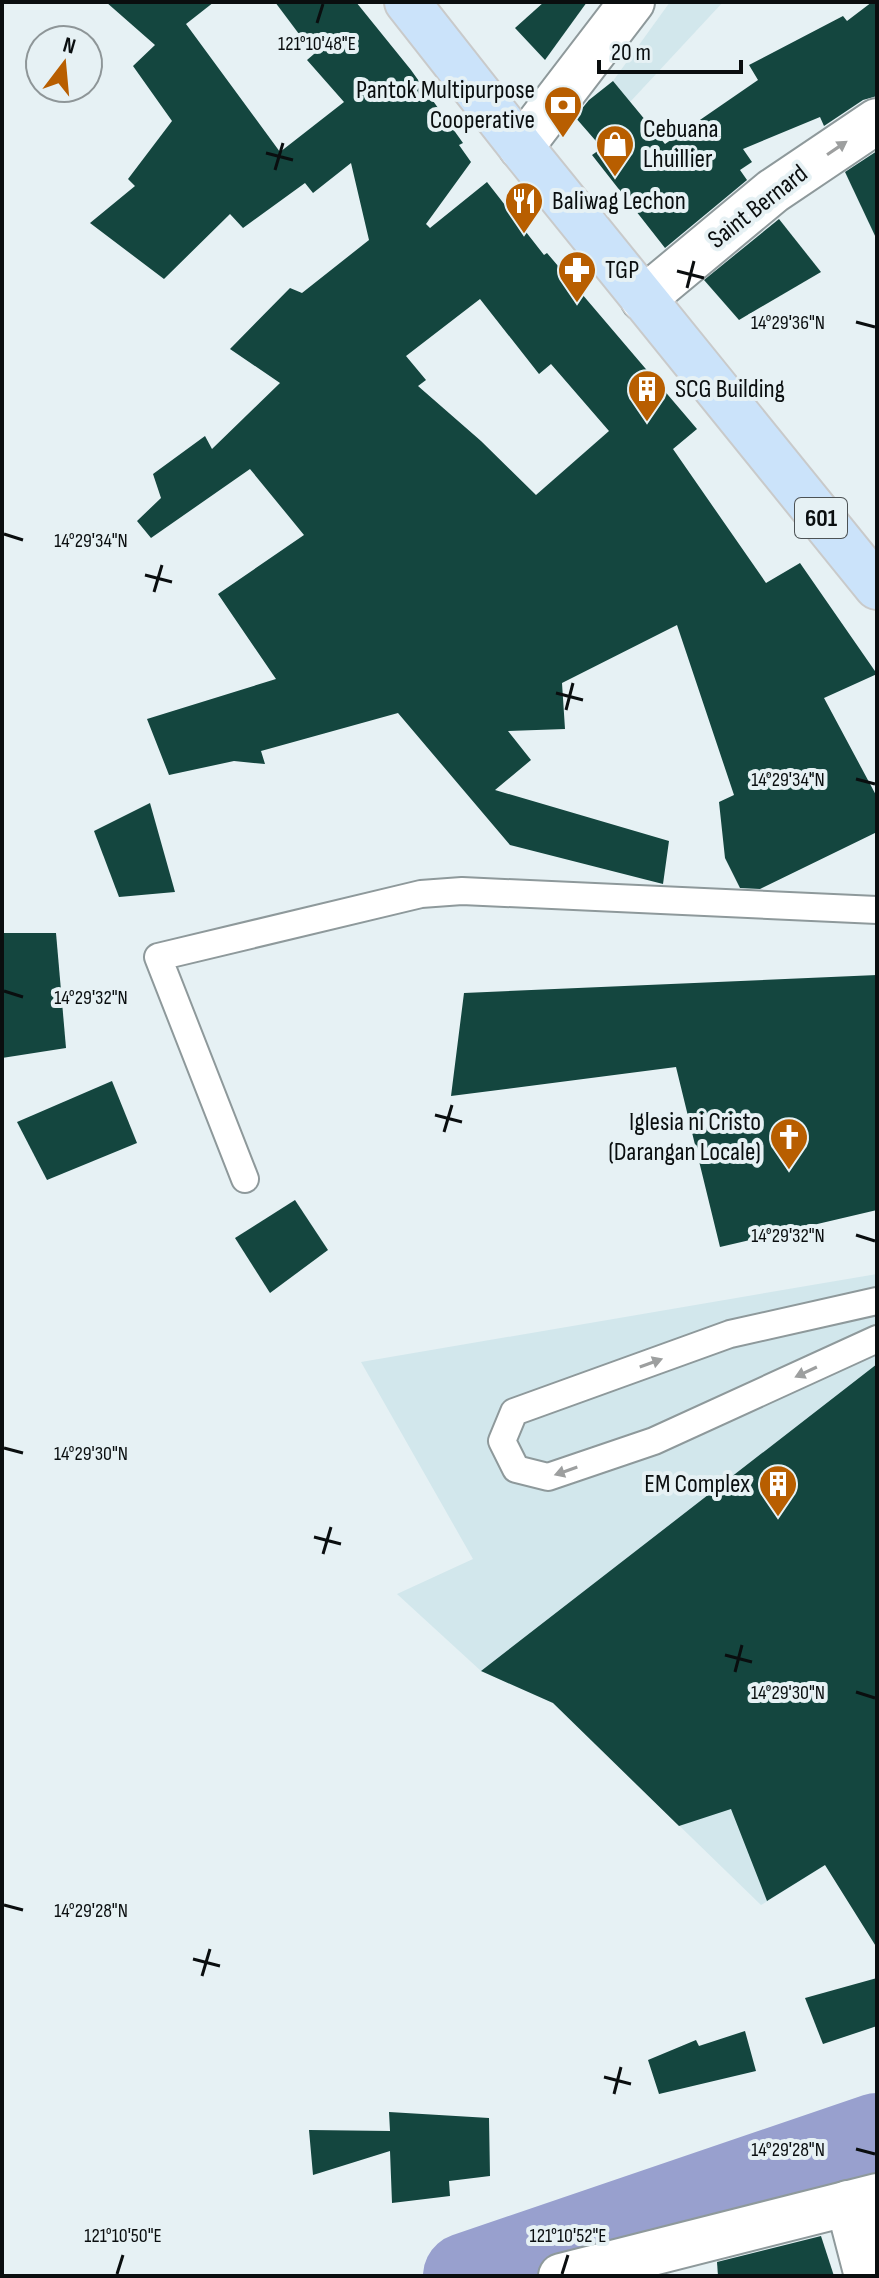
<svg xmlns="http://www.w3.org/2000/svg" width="879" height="2278" font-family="'Sofia Sans Condensed',sans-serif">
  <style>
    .built { fill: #d2e7ec }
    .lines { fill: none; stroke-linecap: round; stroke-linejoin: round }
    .river { stroke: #98a0ce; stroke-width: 86 }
    .building { fill: #14463f; fill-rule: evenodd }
    .service-casing { stroke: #8e999b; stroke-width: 30 }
    .minor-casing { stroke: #8e999b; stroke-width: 48 }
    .tertiary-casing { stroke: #8e999b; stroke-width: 48 }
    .primary-casing { stroke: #c9caca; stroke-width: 48 }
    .service { stroke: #fff; stroke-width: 26 }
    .minor { stroke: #fff; stroke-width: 44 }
    .tertiary { stroke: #fff; stroke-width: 44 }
    .primary { stroke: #cbe3fa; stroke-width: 44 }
    .oneway { fill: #9d9f9f }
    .ticks { fill: none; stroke: #0a0e0f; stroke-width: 3 }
    .labels { text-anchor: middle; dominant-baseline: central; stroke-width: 8; stroke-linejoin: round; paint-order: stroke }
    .shield { fill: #e6f1f4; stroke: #4c5254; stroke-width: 2 }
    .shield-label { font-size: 24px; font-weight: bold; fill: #0a0e0f }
    .poi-label { font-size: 26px; fill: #0a0e0f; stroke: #e6f1f4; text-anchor: start }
    .street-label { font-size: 26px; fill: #0a0e0f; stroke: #e6f1f4 }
    .ticks-label { font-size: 20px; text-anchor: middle; fill: #0a0e0f; stroke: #e6f1f4; stroke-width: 8; stroke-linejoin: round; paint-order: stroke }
  </style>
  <rect width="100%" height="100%" fill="#e6f1f4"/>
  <!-- built -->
  <g class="built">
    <path d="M670 2H723L630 102 613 81Z"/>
    <path d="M877 1274V1833L761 1905 553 1703 481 1671 397 1594 473 1559 361 1362Z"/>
  </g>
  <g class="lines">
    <!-- river -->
    <path class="river" d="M466 2276 877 2136"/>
  </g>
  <!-- building -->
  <g class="building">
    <path d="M106 2H214L186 24 280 152 344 102 307 60 314 54 275 2H356L411 70 463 143 459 145 471 162 426 224 430 228 487 182 544 255 547 253 697 429 673 449 766 583 800 563 877 674 824 698 877 797V832L760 889 740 888 725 858 719 802 734 795 677 625 562 683 565 729 508 731 531 760 495 790 669 841 663 884 510 845 398 713 261 751 265 764 234 761 169 775 147 719 276 679 218 594 304 535 250 469 151 538 137 521 161 498 153 474 205 436 212 449 280 383 230 349 290 288 302 293 369 240 351 163 313 193 305 183 243 228 230 214 164 279 90 223 135 186 128 179 172 121 133 66 155 45ZM480 299 539 374 551 364 609 431 536 495 481 441 418 386 426 380 406 356Z"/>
    <path d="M544 2H587L545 60 515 28Z"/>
    <path d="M872 2H877V96L863 100 824 126 820 117 743 149 752 162 740 170 747 180 665 248 592 155 602 148 575 117 589 100 613 81 665 144 758 80 749 65 843 16 847 21Z"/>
    <path d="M877 151V240L845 172Z"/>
    <path d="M779 219 821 272 739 320 704 280Z"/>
    <path d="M150 803 175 892 119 897 94 831Z"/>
    <path d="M2 933H56L66 1048 2 1058Z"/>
    <path d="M877 975V1210L720 1247 676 1067 451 1096 464 993Z"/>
    <path d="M112 1081 137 1143 47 1180 17 1122Z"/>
    <path d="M295 1200 328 1250 270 1293 235 1238Z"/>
    <path d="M877 1364V1948L825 1865 767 1901 731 1809 679 1826 553 1703 481 1671Z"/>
    <path d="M877 1978V2026L823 2044 805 1998Z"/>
    <path d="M745 2031 756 2071 659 2094 648 2060 696 2040 699 2046Z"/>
    <path d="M389 2112 489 2118 490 2176 449 2181 450 2196 392 2203 390 2151 313 2175 309 2130 390 2131Z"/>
    <path d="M821 2236 834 2276H718L717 2262Z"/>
  </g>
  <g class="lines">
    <!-- service casing -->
    <g class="service-casing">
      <g id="service">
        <path d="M245 1179 158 957 421 894 462 891 877 910"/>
        <path d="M877 1301 730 1334 514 1412 502 1441 516 1469 548 1477 654 1441 877 1339"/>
      </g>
    </g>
    <!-- minor casing -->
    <g class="minor-casing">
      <g id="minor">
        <path d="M643 299 773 191 877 121"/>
        <path d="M848 2203 867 2276"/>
        <path d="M561 2276 877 2196"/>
      </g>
    </g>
    <!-- tertiary casing -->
    <g class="tertiary-casing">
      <path id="tertiary" d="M521 147 632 2"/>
    </g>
    <!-- primary casing -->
    <g class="primary-casing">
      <path id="primary" d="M407 2 521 147 877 587"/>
    </g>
    <!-- service -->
    <use href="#service" class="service"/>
    <!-- minor -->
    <use href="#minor" class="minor"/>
    <!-- tertiary -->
    <use href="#tertiary" class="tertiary"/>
    <!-- primary -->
    <use href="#primary" class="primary"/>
  </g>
  <!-- one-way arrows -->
  <defs><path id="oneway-solid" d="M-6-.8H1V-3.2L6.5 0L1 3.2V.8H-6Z" transform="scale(2)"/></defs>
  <g class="oneway">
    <use href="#oneway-solid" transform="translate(837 148) rotate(-34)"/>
    <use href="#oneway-solid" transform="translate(651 1363) rotate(-20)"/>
    <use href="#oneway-solid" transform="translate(806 1372) rotate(155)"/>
    <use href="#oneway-solid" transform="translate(566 1471) rotate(161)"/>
  </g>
  <!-- ticks -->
  <path class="ticks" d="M317 23 323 4M266 153 293 160M275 170 283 143M677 271 704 278M687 288 694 261M856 322 875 327M4 534 23 540M145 575 172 582M154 592 162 565M556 693 583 700M566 710 573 683M856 779 875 784M4 991 23 997M435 1115 462 1122M444 1132 452 1105M856 1235 875 1241M4 1448 23 1453M314 1537 341 1544M323 1554 331 1527M725 1655 752 1662M735 1672 742 1645M856 1692 875 1698M4 1905 23 1910M193 1959 220 1966M202 1976 210 1949M604 2077 631 2084M614 2094 621 2067M856 2149 875 2154M117 2274 123 2255M562 2274 568 2255"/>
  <!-- icons -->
  <defs>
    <g id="bank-pin" transform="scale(2)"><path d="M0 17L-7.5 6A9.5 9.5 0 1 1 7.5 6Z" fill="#b85e00" stroke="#e6f1f4"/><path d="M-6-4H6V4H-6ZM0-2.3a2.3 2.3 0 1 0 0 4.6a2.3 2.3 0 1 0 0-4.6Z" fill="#fff"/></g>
    <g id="shop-pin" transform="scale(2)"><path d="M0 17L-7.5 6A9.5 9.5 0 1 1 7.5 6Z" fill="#b85e00" stroke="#e6f1f4"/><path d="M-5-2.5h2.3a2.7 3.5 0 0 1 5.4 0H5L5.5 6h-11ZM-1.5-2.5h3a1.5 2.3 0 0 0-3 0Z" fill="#fff"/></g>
    <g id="restaurant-pin" transform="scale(2)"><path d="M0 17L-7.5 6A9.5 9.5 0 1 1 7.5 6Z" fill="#b85e00" stroke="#e6f1f4"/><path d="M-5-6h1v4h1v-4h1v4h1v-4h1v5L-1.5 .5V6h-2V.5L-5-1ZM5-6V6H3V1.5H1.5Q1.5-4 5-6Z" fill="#fff"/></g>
    <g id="pharmacy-pin" transform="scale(2)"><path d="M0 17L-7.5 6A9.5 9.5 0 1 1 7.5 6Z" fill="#b85e00" stroke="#e6f1f4"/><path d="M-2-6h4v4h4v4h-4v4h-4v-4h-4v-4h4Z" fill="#fff"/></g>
    <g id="building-pin" transform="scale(2)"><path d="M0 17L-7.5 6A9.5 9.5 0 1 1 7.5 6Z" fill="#b85e00" stroke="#e6f1f4"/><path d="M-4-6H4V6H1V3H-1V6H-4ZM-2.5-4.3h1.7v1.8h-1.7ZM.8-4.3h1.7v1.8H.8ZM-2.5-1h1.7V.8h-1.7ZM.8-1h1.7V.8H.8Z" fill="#fff"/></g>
    <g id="church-pin" transform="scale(2)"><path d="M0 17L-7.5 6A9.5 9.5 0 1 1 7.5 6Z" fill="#b85e00" stroke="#e6f1f4"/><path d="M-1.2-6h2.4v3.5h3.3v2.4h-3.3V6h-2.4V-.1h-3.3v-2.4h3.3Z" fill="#fff"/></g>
  </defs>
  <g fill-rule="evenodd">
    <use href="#bank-pin" x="563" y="105"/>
    <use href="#shop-pin" x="615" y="144"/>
    <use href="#restaurant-pin" x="524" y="201"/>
    <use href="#pharmacy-pin" x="577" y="270"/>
    <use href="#building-pin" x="647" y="389"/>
    <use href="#church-pin" x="789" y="1137"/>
    <use href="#building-pin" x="778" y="1484"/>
  </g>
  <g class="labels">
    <!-- shield labels -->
    <rect class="shield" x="795" y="498" width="52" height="40" rx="6"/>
    <g class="shield-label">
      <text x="821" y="518">601</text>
    </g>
    <!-- poi labels -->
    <g class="poi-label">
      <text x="535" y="90" text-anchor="end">Pantok Multipurpose<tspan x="535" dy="30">Cooperative</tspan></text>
      <text x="643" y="129">Cebuana<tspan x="643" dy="30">Lhuillier</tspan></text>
      <text x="552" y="201">Baliwag Lechon</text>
      <text x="605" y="270">TGP</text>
      <text x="675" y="389">SCG Building</text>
      <text x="761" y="1122" text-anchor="end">Iglesia ni Cristo<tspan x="761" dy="30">(Darangan Locale)</tspan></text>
      <text x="750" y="1484" text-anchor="end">EM Complex</text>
    </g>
    <!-- street labels -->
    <g class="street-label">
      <text transform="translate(758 207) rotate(-38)">Saint Bernard</text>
    </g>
  </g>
  <g class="ticks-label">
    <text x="317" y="50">121°10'48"E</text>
    <text x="788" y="329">14°29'36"N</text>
    <text x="91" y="547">14°29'34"N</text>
    <text x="788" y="786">14°29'34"N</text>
    <text x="91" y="1004">14°29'32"N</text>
    <text x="788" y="1242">14°29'32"N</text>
    <text x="91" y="1460">14°29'30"N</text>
    <text x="788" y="1699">14°29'30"N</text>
    <text x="91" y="1917">14°29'28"N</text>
    <text x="788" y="2156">14°29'28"N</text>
    <text x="123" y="2242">121°10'50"E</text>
    <text x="568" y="2242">121°10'52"E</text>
  </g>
  <!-- border -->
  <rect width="879" height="2278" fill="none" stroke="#0a0e0f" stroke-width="8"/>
  <!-- north arrow -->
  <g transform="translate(64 64) rotate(16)"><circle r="38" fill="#e6f1f4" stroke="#8e9698" stroke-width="2"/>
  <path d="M0-6L14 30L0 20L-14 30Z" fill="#b85e00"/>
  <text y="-12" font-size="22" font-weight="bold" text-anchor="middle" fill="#0a0e0f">N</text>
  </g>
  <!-- scale -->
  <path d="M599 60v12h142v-12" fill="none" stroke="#0a0e0f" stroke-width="4"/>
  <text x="611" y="60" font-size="24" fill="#0a0e0f" stroke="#e6f1f4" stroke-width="6" paint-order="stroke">20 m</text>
</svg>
